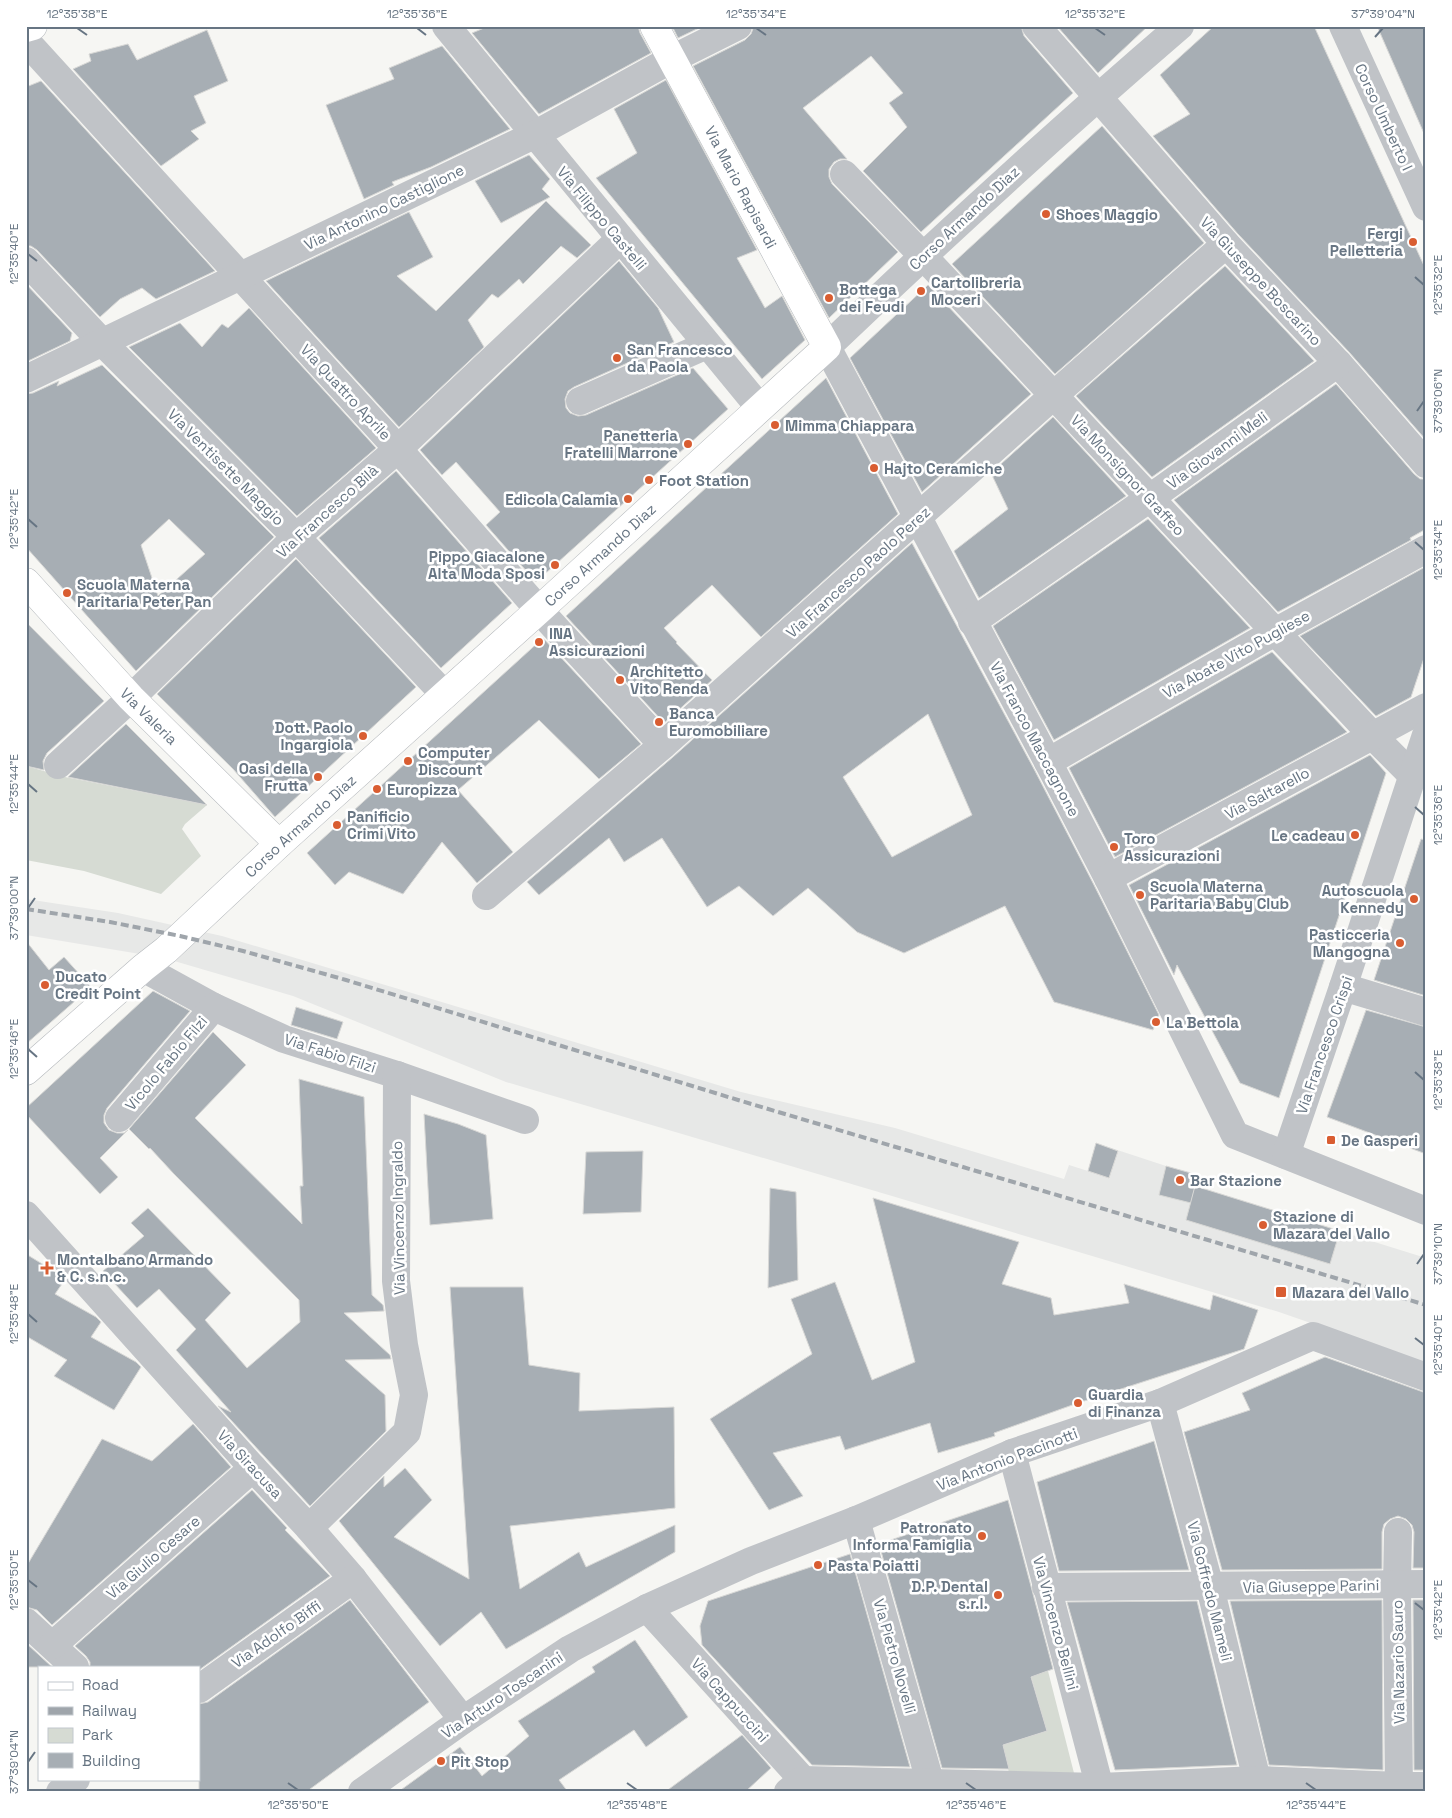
<svg xmlns="http://www.w3.org/2000/svg" width="1452" height="1818" font-family="'Space Grotesk',sans-serif">
  <style>
    .built { fill: #e7e8e7 }
    .green { fill: #d6dbd3 }
    .building { fill: #a7aeb4; stroke: #d8d8d6; fill-rule: evenodd }
    .lines { fill: none; stroke-linecap: round; stroke-linejoin: round }
    .major-casing { stroke: #b3b7bb; stroke-width: 29 }
    .minor { stroke: #c0c3c7; stroke-width: 28 }
    .major { stroke: #fff; stroke-width: 28 }
    .rail { stroke: #9fa5ab; stroke-width: 4; stroke-dasharray: 8 4; stroke-linecap: butt }
    .ticks { fill: none; stroke: #677583; stroke-width: 2 }
    .poi-dot { fill: #d95d31; stroke: #fff; stroke-width: 2 }
    .labels { text-anchor: middle; dominant-baseline: central; stroke-width: 5; stroke-linejoin: round; paint-order: stroke }
    .street-label { font-size: 15px; fill: #677583; stroke: #fff }
    .poi-label { font-size: 15px; font-weight: bold; fill: #677583; stroke: #fff; text-anchor: start }
    .neatline { fill: none; stroke: #677583; stroke-width: 2 }
    .ticks-label { font-size: 12px; text-anchor: middle; fill: #677583 }
  </style>
  <rect width="100%" height="100%" fill="#f6f6f3"/>
  <!-- built -->
  <path class="built" d="M26 899 118 913 222 936 741 1092 895 1128 1064 1179 1069 1165 1088 1171 1096 1143 1166 1166 1198 1175 1195 1186 1426 1258V1363L1279 1312 892 1196 506 1082 293 996 164 958 26 935Z"/>
  <!-- green -->
  <g class="green">
    <path d="M26 766 65 777 207 805 185 824 182 829 201 856 161 894 84 871 26 860Z"/>
    <path d="M1048 1671 1075 1777 1009 1773 1003 1745 1047 1731 1031 1676Z"/>
  </g>
  <!-- building -->
  <g class="building">
    <path d="M489 26H638L640 33 651 53 539 114 472 33Z"/>
    <path d="M672 26H703L678 38Z"/>
    <path d="M754 26H1021L1024 36 1073 93 921 232 863 171 907 127 889 103 903 93 871 56 803 108 847 159H840L834 162 829 169V177L832 184 898 252 829 318 693 66 745 40 751 34Z"/>
    <path d="M1057 26H1148L1098 73Z"/>
    <path d="M1214 26H1314L1426 270V440L1349 352 1238 234 1153 136 1190 114 1160 75Z"/>
    <path d="M1377 26H1426V138Z"/>
    <path d="M207 30 228 81 194 96 206 123 191 131 199 139 161 166 73 69 91 61 89 54 128 44 137 60Z"/>
    <path d="M442 46 510 129 431 167 392 182 394 185 364 199 326 105 394 79 389 68Z"/>
    <path d="M666 80 757 250 737 258 765 308 782 296 805 340 762 379 596 178 637 153 614 109Z"/>
    <path d="M41 81 215 271 156 299 142 288 120 299 100 317 37 250 31 246H26V87Z"/>
    <path d="M1102 126 1204 243 1055 374 952 264Z"/>
    <path d="M529 155 550 179 542 189 550 197 501 223 475 181Z"/>
    <path d="M546 201 591 245 577 258 561 246 523 284 519 279 498 298 492 294 468 320 484 347 399 427 266 281 409 212 433 257 397 276 436 311Z"/>
    <path d="M619 261 658 308 674 342 574 387 568 391 565 399 566 408 570 413 578 416 586 415 693 368 728 409 536 582 486 525 500 512 456 462 442 475 420 450Z"/>
    <path d="M1225 266 1314 361 1152 477 1076 396Z"/>
    <path d="M26 284 72 333 70 341 26 362Z"/>
    <path d="M928 285 1031 394 922 492 850 358Z"/>
    <path d="M249 308 376 448 297 516 129 347 180 323 202 347 222 324 228 328Z"/>
    <path d="M102 365 274 537 136 671 26 547V394L33 393 59 381 57 386ZM169 519 205 554 158 596 141 545Z"/>
    <path d="M826 378 898 514 761 637 712 585 664 628 677 642 676 643 712 680 664 723 566 616Z"/>
    <path d="M1336 384 1414 474 1420 479H1426V529L1410 538 1411 540 1278 612 1174 500Z"/>
    <path d="M1053 417 1126 496 979 598 954 551 1008 509 991 473Z"/>
    <path d="M396 471 512 603 441 668 319 538Z"/>
    <path d="M1148 519 1250 628 1054 740 993 626Z"/>
    <path d="M912 543 1034 769 1094 885 1159 1015 1153 1030 1054 1002 1005 906 904 953 857 932 808 888 773 916 739 886 707 907 662 838 624 862 609 838 539 895 527 882 673 757ZM928 714 972 815 892 857 843 777Z"/>
    <path d="M296 559 416 687 275 817 233 769 157 694Z"/>
    <path d="M1425 567 1426 652 1411 697 1376 716 1300 636Z"/>
    <path d="M26 622 104 701 47 753 43 761 44 770 26 766Z"/>
    <path d="M543 638 641 744 599 779 539 720 458 790 513 852 477 883 442 842 403 894 349 872 335 885 307 853Z"/>
    <path d="M1272 652 1347 732 1115 857 1069 768Z"/>
    <path d="M126 724 207 805 68 777Z"/>
    <path d="M1370 755 1386 773 1279 1098 1240 1083 1177 965 1174 975 1129 885Z"/>
    <path d="M1421 839 1426 840V996L1374 980Z"/>
    <path d="M26 941 49 970 64 957 91 987 26 1044Z"/>
    <path d="M153 991 190 1011 107 1108 104 1115V1123L109 1130 117 1133H124L128 1130 100 1158 118 1177 100 1194 26 1114V1108Z"/>
    <path d="M296 1007 343 1022 337 1039 291 1025Z"/>
    <path d="M1366 1010 1426 1027V1154L1327 1117Z"/>
    <path d="M213 1032 246 1065 195 1118 302 1224 300 1186H303L299 1079 364 1097 372 1295 383 1305 384 1311 344 1313 390 1355 391 1359 345 1360 385 1395 386 1431 310 1506 218 1406 231 1412 176 1350 196 1329 159 1289 137 1308 103 1271 144 1236 131 1223 148 1208 231 1293 205 1320 247 1368 300 1322 299 1300 174 1174 150 1148 149 1149 129 1129Z"/>
    <path d="M424 1114 458 1124 486 1135 493 1219 430 1225Z"/>
    <path d="M1096 1143 1118 1151 1109 1178 1088 1171Z"/>
    <path d="M643 1151 641 1212 583 1214 586 1152Z"/>
    <path d="M1166 1166 1198 1175 1191 1203 1159 1195Z"/>
    <path d="M1195 1186 1340 1231 1330 1264 1186 1220Z"/>
    <path d="M770 1188 796 1192 798 1280 768 1288Z"/>
    <path d="M873 1198 1019 1242 1002 1284 1051 1298 1054 1315 1129 1303 1124 1284 1210 1310 1213 1295 1258 1310 1244 1349 1078 1403 994 1433 995 1436 938 1453 930 1423 845 1450 840 1436 773 1453 803 1496 769 1510 710 1419 812 1354 791 1299 835 1282 872 1380 915 1362Z"/>
    <path d="M26 1254 57 1273 64 1281 55 1294 96 1317 101 1322 91 1337 136 1362 141 1367 114 1410 54 1376 67 1360 26 1336Z"/>
    <path d="M450 1287H523L529 1365 580 1373 579 1411 674 1407 675 1508 510 1526 520 1589 579 1552 586 1567 675 1525V1552L506 1649 481 1612 440 1646 339 1521 384 1476V1487L405 1468 432 1500 394 1537 469 1579Z"/>
    <path d="M1325 1357 1426 1393V1568H1413L1414 1532 1412 1525 1406 1519 1398 1516 1390 1519 1384 1524 1382 1532V1569L1222 1570 1184 1432 1250 1410 1242 1393Z"/>
    <path d="M193 1424 231 1467 52 1625 37 1610 26 1607V1567L102 1439 152 1461Z"/>
    <path d="M1154 1441 1189 1570 1059 1571 1037 1482Z"/>
    <path d="M252 1490 287 1528 285 1530 330 1576 199 1670V1667H90V1662L86 1656 75 1646Z"/>
    <path d="M1008 1500 1053 1669 1031 1677 1047 1731 1003 1745 1009 1769 942 1768 879 1544Z"/>
    <path d="M850 1554 910 1767 812 1765 702 1645 700 1626 708 1601Z"/>
    <path d="M350 1600 429 1702 306 1792H199V1704L208 1702Z"/>
    <path d="M1382 1600 1383 1770 1269 1765 1230 1601Z"/>
    <path d="M1413 1600H1426V1770H1414Z"/>
    <path d="M1197 1601 1237 1765 1115 1770 1067 1602Z"/>
    <path d="M635 1640 688 1717 646 1747 634 1730 559 1780 568 1792H398L460 1747 482 1776 529 1736 518 1721 595 1672 592 1667Z"/>
    <path d="M26 1643 52 1667H26Z"/>
    <path d="M742 1735 771 1768 745 1792H665Z"/>
  </g>
  <g class="lines">
    <!-- major casing -->
    <g class="major-casing">
      <g id="major">
        <path d="M26 28 33 26"/>
        <path id="s1" d="M26 582 131 698 279 844"/>
        <path id="s2" d="M26 1071 143 968 166 950 279 844 539 610 827 347 654 26"/>
      </g>
    </g>
    <!-- minor -->
    <g class="minor">
      <path d="M446 26 760 408"/>
      <path d="M1036 26 1226 244 1338 363 1426 464"/>
      <path d="M1180 26C1059 130 942 237 827 347L1048 762 1108 878 1235 1135 1426 1211"/>
      <path d="M1343 26 1426 207"/>
      <path d="M26 41 398 449 539 610 663 745"/>
      <path d="M844 174 923 256 1373 736 1412 775"/>
      <path d="M26 261 102 342 296 537 445 695"/>
      <path d="M26 379 534 135 672 59 738 26"/>
      <path d="M580 401 707 345"/>
      <path d="M972 622 1150 498 1338 363"/>
      <path d="M1048 762 1275 632 1426 549"/>
      <path d="M58 765 131 698 296 537 398 449 620 239"/>
      <path d="M1108 878 1426 707"/>
      <path d="M486 896 663 745 1054 395 1226 244"/>
      <path d="M143 968 214 1007 284 1039 397 1075 525 1120"/>
      <path d="M1343 987 1426 1012"/>
      <path d="M119 1118 214 1007"/>
      <path d="M1286 1155 1343 987 1426 735"/>
      <path d="M26 1215 253 1468 309 1528 353 1579 463 1720"/>
      <path d="M1160 1403 1210 1587 1257 1780"/>
      <path d="M1012 1453 1101 1792"/>
      <path d="M856 1520 933 1792"/>
      <path d="M309 1528 407 1432 414 1395 404 1345 396 1281 397 1075"/>
      <path d="M1398 1532 1397 1585 1399 1792"/>
      <path d="M1046 1587 1426 1584"/>
      <path d="M647 1608 814 1792"/>
      <path d="M26 1622 75 1667"/>
      <path d="M53 1645 253 1468"/>
      <path d="M199 1689 353 1579"/>
      <path d="M60 1792 76 1779"/>
      <path d="M362 1792 463 1720 570 1649 647 1608 751 1561 856 1520 1012 1453 1160 1403 1313 1336 1426 1377"/>
      <path d="M788 1792 802 1780 1100 1787 1257 1780 1399 1786H1426"/>
    </g>
    <!-- major -->
    <use href="#major" class="major"/>
    <!-- rail -->
    <path class="rail" d="M26 909 110 922 180 936 243 951 346 980 738 1100 1426 1305"/>
  </g>
  <!-- ticks -->
  <path class="ticks" d="M77 28 87 35M417 28 426 35M756 28 766 35M1095 28 1105 35M1375 37 1383 28M28 254 37 261M1415 277 1424 285M1417 411 1424 401M28 519 37 527M1415 542 1424 550M28 784 37 792M1415 807 1424 815M28 908 35 898M28 1049 37 1057M1415 1072 1424 1080M1417 1264 1424 1254M28 1314 37 1322M1415 1338 1424 1345M28 1580 37 1587M1415 1603 1424 1610M28 1762 35 1752M288 1783 298 1790M627 1783 637 1790M966 1783 976 1790M1306 1783 1316 1790"/>
  <!-- markers -->
  <g class="poi-dot">
    <circle cx="1046" cy="214" r="5"/>
    <circle cx="1413" cy="242" r="5"/>
    <circle cx="921" cy="291" r="5"/>
    <circle cx="829" cy="298" r="5"/>
    <circle cx="617" cy="358" r="5"/>
    <circle cx="775" cy="425" r="5"/>
    <circle cx="688" cy="444" r="5"/>
    <circle cx="874" cy="468" r="5"/>
    <circle cx="649" cy="480" r="5"/>
    <circle cx="628" cy="499" r="5"/>
    <circle cx="555" cy="565" r="5"/>
    <circle cx="67" cy="593" r="5"/>
    <circle cx="539" cy="642" r="5"/>
    <circle cx="620" cy="680" r="5"/>
    <circle cx="659" cy="722" r="5"/>
    <circle cx="363" cy="736" r="5"/>
    <circle cx="408" cy="761" r="5"/>
    <circle cx="318" cy="777" r="5"/>
    <circle cx="377" cy="789" r="5"/>
    <circle cx="337" cy="825" r="5"/>
    <circle cx="1355" cy="835" r="5"/>
    <circle cx="1114" cy="847" r="5"/>
    <circle cx="1140" cy="895" r="5"/>
    <circle cx="1414" cy="899" r="5"/>
    <circle cx="1400" cy="943" r="5"/>
    <circle cx="45" cy="985" r="5"/>
    <circle cx="1156" cy="1022" r="5"/>
    <rect x="1326" y="1135" width="10" height="10" rx="2.5"/>
    <circle cx="1180" cy="1180" r="5"/>
    <circle cx="1263" cy="1225" r="5"/>
    <path d="M44.5 1260.5h5v5h5v5h-5v5h-5v-5h-5v-5h5z"/>
    <rect x="1275" y="1286" width="12" height="12" rx="2.5"/>
    <circle cx="1078" cy="1403" r="5"/>
    <circle cx="982" cy="1536" r="5"/>
    <circle cx="818" cy="1565" r="5"/>
    <circle cx="998" cy="1595" r="5"/>
    <circle cx="441" cy="1761" r="5"/>
  </g>
  <g class="labels">
    <!-- street labels -->
    <g class="street-label">
      <text transform="translate(1384 117) rotate(65)">Corso Umberto I</text>
      <text transform="translate(741 187) rotate(62)">Via Mario Rapisardi</text>
      <text transform="translate(384 207) rotate(-26)">Via Antonino Castiglione</text>
      <text transform="translate(602 218) rotate(50)">Via Filippo Castelli</text>
      <text transform="translate(964 218) rotate(-43)">Corso Armando Diaz</text>
      <text transform="translate(1261 281) rotate(47)">Via Giuseppe Boscarino</text>
      <text transform="translate(346 392) rotate(47)">Via Quattro Aprile</text>
      <text transform="translate(1217 450) rotate(-36)">Via Giovanni Meli</text>
      <text transform="translate(226 467) rotate(45)">Via Ventisette Maggio</text>
      <text transform="translate(1128 475) rotate(47)">Via Monsignor Graffeo</text>
      <text transform="translate(327 511) rotate(-42)">Via Francesco Bilà</text>
      <text stroke="none"><textPath href="#s2" startOffset="772">Corso Armando Diaz</textPath></text>
      <text transform="translate(858 572) rotate(-42)">Via Francesco Paolo Perez</text>
      <text transform="translate(1236 654) rotate(-29)">Via Abate Vito Pugliese</text>
      <text stroke="none"><textPath href="#s1" startOffset="182">Via Valeria</textPath></text>
      <text transform="translate(1035 739) rotate(62)">Via Franco Maccagnone</text>
      <text transform="translate(1267 793) rotate(-28)">Via Saltarello</text>
      <text stroke="none"><textPath href="#s2" startOffset="368">Corso Armando Diaz</textPath></text>
      <text transform="translate(1324 1045) rotate(-71)">Via Francesco Crispi</text>
      <text transform="translate(330 1053) rotate(18)">Via Fabio Filzi</text>
      <text transform="translate(166 1063) rotate(-50)">Vicolo Fabio Filzi</text>
      <text transform="translate(398 1218) rotate(-91)">Via Vincenzo Ingraldo</text>
      <text transform="translate(1007 1459) rotate(-21)">Via Antonio Pacinotti</text>
      <text transform="translate(250 1464) rotate(47)">Via Siracusa</text>
      <text transform="translate(153 1557) rotate(-41)">Via Giulio Cesare</text>
      <text transform="translate(1311 1586) rotate(-1)">Via Giuseppe Parini</text>
      <text transform="translate(1210 1591) rotate(76)">Via Goffredo Mameli</text>
      <text transform="translate(1056 1623) rotate(75)">Via Vincenzo Bellini</text>
      <text transform="translate(276 1634) rotate(-35)">Via Adolfo Biffi</text>
      <text transform="translate(895 1656) rotate(74)">Via Pietro Novelli</text>
      <text transform="translate(1398 1662) rotate(-91)">Via Nazario Sauro</text>
      <text transform="translate(502 1695) rotate(-34)">Via Arturo Toscanini</text>
      <text transform="translate(730 1700) rotate(48)">Via Cappuccini</text>
    </g>
    <!-- poi labels -->
    <g class="poi-label">
      <text x="1056" y="214">Shoes Maggio</text>
      <text x="1403" y="233" text-anchor="end">Fergi<tspan x="1403" dy="17">Pelletteria</tspan></text>
      <text x="931" y="282">Cartolibreria<tspan x="931" dy="17">Moceri</tspan></text>
      <text x="839" y="289">Bottega<tspan x="839" dy="17">dei Feudi</tspan></text>
      <text x="627" y="349">San Francesco<tspan x="627" dy="17">da Paola</tspan></text>
      <text x="785" y="425">Mimma Chiappara</text>
      <text x="678" y="435" text-anchor="end">Panetteria<tspan x="678" dy="17">Fratelli Marrone</tspan></text>
      <text x="884" y="468">Hajto Ceramiche</text>
      <text x="659" y="480">Foot Station</text>
      <text x="618" y="499" text-anchor="end">Edicola Calamia</text>
      <text x="545" y="556" text-anchor="end">Pippo Giacalone<tspan x="545" dy="17">Alta Moda Sposi</tspan></text>
      <text x="77" y="584">Scuola Materna<tspan x="77" dy="17">Paritaria Peter Pan</tspan></text>
      <text x="549" y="633">INA<tspan x="549" dy="17">Assicurazioni</tspan></text>
      <text x="630" y="671">Architetto<tspan x="630" dy="17">Vito Renda</tspan></text>
      <text x="669" y="713">Banca<tspan x="669" dy="17">Euromobiliare</tspan></text>
      <text x="353" y="727" text-anchor="end">Dott. Paolo<tspan x="353" dy="17">Ingargiola</tspan></text>
      <text x="418" y="752">Computer<tspan x="418" dy="17">Discount</tspan></text>
      <text x="308" y="768" text-anchor="end">Oasi della<tspan x="308" dy="17">Frutta</tspan></text>
      <text x="387" y="789">Europizza</text>
      <text x="347" y="816">Panificio<tspan x="347" dy="17">Crimi Vito</tspan></text>
      <text x="1345" y="835" text-anchor="end">Le cadeau</text>
      <text x="1124" y="838">Toro<tspan x="1124" dy="17">Assicurazioni</tspan></text>
      <text x="1150" y="886">Scuola Materna<tspan x="1150" dy="17">Paritaria Baby Club</tspan></text>
      <text x="1404" y="890" text-anchor="end">Autoscuola<tspan x="1404" dy="17">Kennedy</tspan></text>
      <text x="1390" y="934" text-anchor="end">Pasticceria<tspan x="1390" dy="17">Mangogna</tspan></text>
      <text x="55" y="976">Ducato<tspan x="55" dy="17">Credit Point</tspan></text>
      <text x="1166" y="1022">La Bettola</text>
      <text x="1341" y="1140">De Gasperi</text>
      <text x="1190" y="1180">Bar Stazione</text>
      <text x="1273" y="1216">Stazione di<tspan x="1273" dy="17">Mazara del Vallo</tspan></text>
      <text x="57" y="1259">Montalbano Armando<tspan x="57" dy="17">&amp; C. s.n.c.</tspan></text>
      <text x="1292" y="1292">Mazara del Vallo</text>
      <text x="1088" y="1394">Guardia<tspan x="1088" dy="17">di Finanza</tspan></text>
      <text x="972" y="1527" text-anchor="end">Patronato<tspan x="972" dy="17">Informa Famiglia</tspan></text>
      <text x="828" y="1565">Pasta Poiatti</text>
      <text x="988" y="1586" text-anchor="end">D.P. Dental<tspan x="988" dy="17">s.r.l.</tspan></text>
      <text x="451" y="1761">Pit Stop</text>
    </g>
  </g>
  <!-- border -->
  <rect width="1452" height="1818" fill="none" stroke="#ffffff" stroke-width="55"/>
  <!-- legend -->
  <rect x="38" y="1666" width="162" height="115" fill="#ffffff" stroke="#c2c8cd"/>
  <rect x="48" y="1682" width="25" height="8" fill="#ffffff" stroke="#c2c8cd"/>
  <text x="82" y="1690" font-size="15" fill="#677583">Road</text>
  <rect x="48" y="1707" width="25" height="8" fill="#9fa5ab" stroke="#c2c8cd"/>
  <text x="82" y="1716" font-size="15" fill="#677583">Railway</text>
  <rect x="48" y="1728" width="25" height="15" fill="#d6dbd3" stroke="#c2c8cd"/>
  <text x="82" y="1740" font-size="15" fill="#677583">Park</text>
  <rect x="48" y="1753" width="25" height="15" fill="#a7aeb4" stroke="#c2c8cd"/>
  <text x="82" y="1766" font-size="15" fill="#677583">Building</text>
  <rect x="28" y="28" width="1396" height="1762" class="neatline"/>
  <g class="ticks-label">
    <text x="77" y="18">12°35'38"E</text>
    <text x="417" y="18">12°35'36"E</text>
    <text x="756" y="18">12°35'34"E</text>
    <text x="1095" y="18">12°35'32"E</text>
    <text x="1383" y="18">37°39'04"N</text>
    <text transform="translate(14 254) rotate(-90)" y="4">12°35'40"E</text>
    <text transform="translate(1438 285) rotate(-90)" y="4">12°35'32"E</text>
    <text transform="translate(1438 401) rotate(-90)" y="4">37°39'06"N</text>
    <text transform="translate(14 519) rotate(-90)" y="4">12°35'42"E</text>
    <text transform="translate(1438 550) rotate(-90)" y="4">12°35'34"E</text>
    <text transform="translate(14 784) rotate(-90)" y="4">12°35'44"E</text>
    <text transform="translate(1438 815) rotate(-90)" y="4">12°35'36"E</text>
    <text transform="translate(14 908) rotate(-90)" y="4">37°39'00"N</text>
    <text transform="translate(14 1049) rotate(-90)" y="4">12°35'46"E</text>
    <text transform="translate(1438 1080) rotate(-90)" y="4">12°35'38"E</text>
    <text transform="translate(1438 1254) rotate(-90)" y="4">37°39'10"N</text>
    <text transform="translate(14 1314) rotate(-90)" y="4">12°35'48"E</text>
    <text transform="translate(1438 1345) rotate(-90)" y="4">12°35'40"E</text>
    <text transform="translate(14 1580) rotate(-90)" y="4">12°35'50"E</text>
    <text transform="translate(1438 1610) rotate(-90)" y="4">12°35'42"E</text>
    <text transform="translate(14 1762) rotate(-90)" y="4">37°39'04"N</text>
    <text x="298" y="1809">12°35'50"E</text>
    <text x="637" y="1809">12°35'48"E</text>
    <text x="976" y="1809">12°35'46"E</text>
    <text x="1316" y="1809">12°35'44"E</text>
  </g>
</svg>
